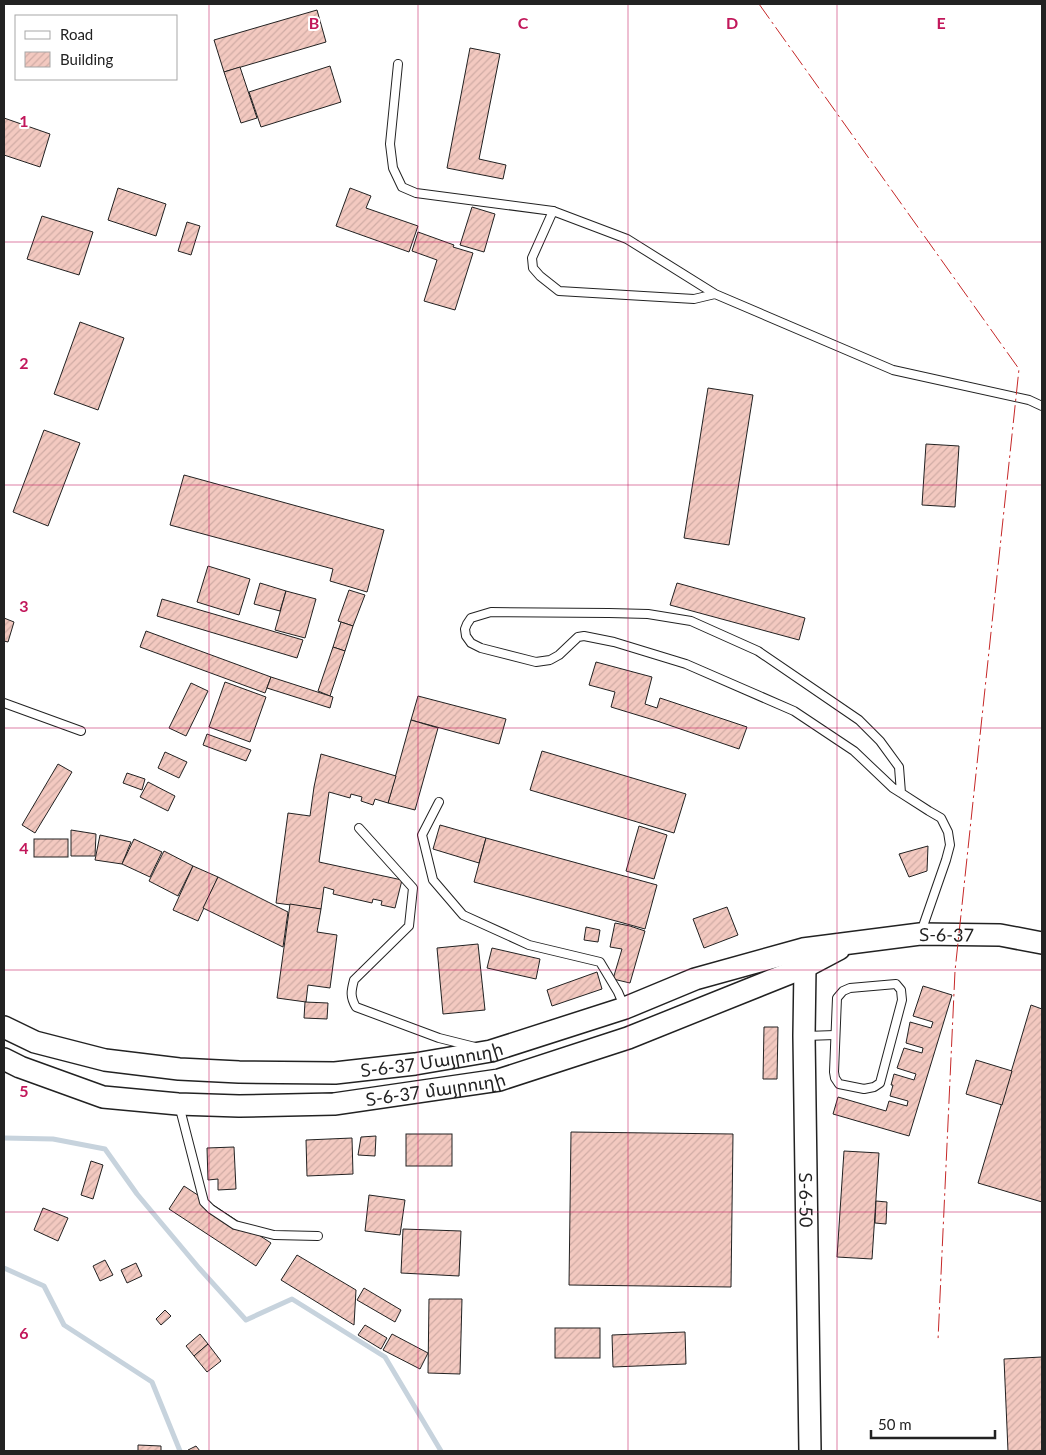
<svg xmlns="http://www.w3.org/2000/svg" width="1046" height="1455" font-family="Lato,'Noto Sans Armenian',sans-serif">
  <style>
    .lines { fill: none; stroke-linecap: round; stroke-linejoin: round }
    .stream { stroke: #c7d3dd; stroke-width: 5 }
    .building { fill: url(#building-hatch); stroke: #222 }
    .lane-casing { stroke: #222; stroke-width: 10 }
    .secondary-casing { stroke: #222; stroke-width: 24 }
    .lane { stroke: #fff; stroke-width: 8 }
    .secondary { stroke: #fff; stroke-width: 21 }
    .power { stroke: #c62828; stroke-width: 1; stroke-dasharray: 18 4 2.5 4; stroke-linecap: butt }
    .grid { fill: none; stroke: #c2185b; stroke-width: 1; stroke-opacity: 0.55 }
    .labels { text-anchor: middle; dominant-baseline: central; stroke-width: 4; stroke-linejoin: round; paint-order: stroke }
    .street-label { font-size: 18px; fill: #222; stroke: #fff }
    .grid-label { font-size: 16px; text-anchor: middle; font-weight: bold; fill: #c2185b; stroke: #fff; stroke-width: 4; stroke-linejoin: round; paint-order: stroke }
  </style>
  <defs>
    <pattern id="building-hatch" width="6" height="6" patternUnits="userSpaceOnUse" patternTransform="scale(1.25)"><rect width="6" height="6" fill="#f3c9c0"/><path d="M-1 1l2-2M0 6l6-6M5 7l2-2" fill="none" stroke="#d0aca5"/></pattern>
  </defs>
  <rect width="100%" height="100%" fill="#fff"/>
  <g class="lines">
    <!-- stream -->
    <g class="stream">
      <path d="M4 1138 53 1139 105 1149 137 1194 199 1268 246 1320 292 1299 385 1357 441 1451"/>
      <path d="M4 1268 44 1286 64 1325 152 1382 180 1451"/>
    </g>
  </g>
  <!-- building -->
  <g class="building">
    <path d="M317 10 326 42 224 72 214 40Z"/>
    <path d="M470 48 500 54 479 159 506 165 503 179 447 168Z"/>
    <path d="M330 66 341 102 261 127 249 92Z"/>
    <path d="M240 67 257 118 241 123 224 72Z"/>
    <path d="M4 118 50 134 40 167 4 155Z"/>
    <path d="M118 188 166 204 156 236 108 220Z"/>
    <path d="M350 188 371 196 366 208 418 226 409 252 336 226Z"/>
    <path d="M472 207 495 214 484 252 460 245Z"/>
    <path d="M42 216 93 232 79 275 27 259Z"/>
    <path d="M187 222 200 226 191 255 178 251Z"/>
    <path d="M418 232 454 245 453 247 473 253 455 310 424 301 437 260 412 251Z"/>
    <path d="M80 322 124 338 98 410 54 394Z"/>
    <path d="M708 388 753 395 729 545 684 538Z"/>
    <path d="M44 430 80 443 48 526 13 512Z"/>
    <path d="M926 444 959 446 955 507 922 505Z"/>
    <path d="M184 475 384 530 367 592 330 581 333 569 170 525Z"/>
    <path d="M208 566 250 579 239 615 197 602Z"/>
    <path d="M260 583 286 591 280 611 254 604Z"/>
    <path d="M677 583 805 618 799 640 670 605Z"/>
    <path d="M349 590 365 595 353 626 338 621Z"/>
    <path d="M286 591 316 599 305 638 275 630Z"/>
    <path d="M162 599 303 640 297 658 157 616Z"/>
    <path d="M4 618 14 622 8 642 4 641Z"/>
    <path d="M341 622 353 626 345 651 333 647Z"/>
    <path d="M146 631 271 677 265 693 140 647Z"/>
    <path d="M333 647 345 651 330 696 318 691Z"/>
    <path d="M596 662 652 677 645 704 657 708 660 698 747 727 739 749 657 721 611 707 615 692 589 685Z"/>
    <path d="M271 677 333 697 330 708 267 688Z"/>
    <path d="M225 682 266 697 250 742 209 727Z"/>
    <path d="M191 683 208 691 186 736 169 728Z"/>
    <path d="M418 696 506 719 499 744 411 720Z"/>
    <path d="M411 720 438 728 415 810 388 803Z"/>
    <path d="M207 734 251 750 246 761 203 745Z"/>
    <path d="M542 751 686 794 674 833 530 790Z"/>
    <path d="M165 752 187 762 179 778 158 768Z"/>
    <path d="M321 754 396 776 388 803 375 799 373 805 361 801 362 797 351 794 350 798 329 792 319 862 402 880 395 908 381 905 382 901 373 899 372 903 333 894 334 890 324 887 321 909 276 903 288 813 310 816 314 787Z"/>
    <path d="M58 764 72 772 35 833 22 825Z"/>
    <path d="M127 773 145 779 142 790 123 783Z"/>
    <path d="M148 782 175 796 168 811 140 797Z"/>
    <path d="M440 825 486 838 479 863 433 849Z"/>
    <path d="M639 826 667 835 654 879 626 871Z"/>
    <path d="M71 830 96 834 95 856H71Z"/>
    <path d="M100 835 131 842 122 864 95 860Z"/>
    <path d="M486 838 657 885 645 929 474 882Z"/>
    <rect x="34" y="839" width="34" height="18"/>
    <path d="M134 839 162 852 150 877 122 864Z"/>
    <path d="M928 846 927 871 909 877 899 854Z"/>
    <path d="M164 851 193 866 178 896 149 881Z"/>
    <path d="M193 866 218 877 198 921 173 910Z"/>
    <path d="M218 877 288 912 283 947 203 908Z"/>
    <path d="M290 904 321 909 317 932 337 935 330 988 308 985 306 1002 277 998Z"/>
    <path d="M727 907 738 935 704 948 693 919Z"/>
    <path d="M615 923 630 926 645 931 630 983 613 979 622 949 610 947Z"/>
    <path d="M586 927 600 930 598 942 584 940Z"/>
    <path d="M478 944 485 1010 443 1014 437 948Z"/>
    <path d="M492 948 540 959 536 979 487 968Z"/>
    <path d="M597 972 602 989 552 1006 547 990Z"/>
    <path d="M923 986 952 995 909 1136 833 1114 838 1097 886 1111 889 1101 907 1106 908 1101 890 1096 893 1085H891L894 1074 914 1080 916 1074 897 1068 904 1048 922 1053 923 1048 906 1043 910 1022 931 1028 933 1022 913 1016Z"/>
    <path d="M305 1002 328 1003 327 1019 304 1018Z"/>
    <path d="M1031 1005 1042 1009V1202L978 1183Z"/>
    <path d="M764 1027H778L777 1079H763Z"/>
    <path d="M976 1060 1012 1071 1002 1105 966 1094Z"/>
    <path d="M571 1132 733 1134 731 1287 569 1285Z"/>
    <rect x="406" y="1134" width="46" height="32"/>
    <path d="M376 1136 375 1156 358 1155 361 1137Z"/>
    <path d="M352 1138 353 1174 307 1176 306 1140Z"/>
    <path d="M234 1147 236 1189 218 1190V1179L208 1180 207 1148Z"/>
    <path d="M844 1151 879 1153 872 1259 837 1257Z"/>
    <path d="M91 1161 103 1165 93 1199 81 1195Z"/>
    <path d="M184 1186 271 1243 256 1266 169 1209Z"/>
    <path d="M369 1195 405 1200 400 1235 365 1231Z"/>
    <path d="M876 1201 887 1202 886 1224 875 1223Z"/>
    <path d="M43 1208 68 1218 58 1241 34 1230Z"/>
    <path d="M403 1229 461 1231 459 1276 401 1273Z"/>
    <path d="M297 1255 356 1290 354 1325 281 1280Z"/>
    <path d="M105 1260 113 1275 100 1281 93 1266Z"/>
    <path d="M136 1263 142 1276 127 1283 121 1270Z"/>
    <path d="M364 1288 401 1310 395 1322 357 1300Z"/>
    <path d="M429 1299H462L460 1374 428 1373Z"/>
    <path d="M165 1310 171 1316 161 1325 156 1319Z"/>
    <path d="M365 1325 387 1338 381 1349 358 1335Z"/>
    <rect x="555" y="1328" width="45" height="30"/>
    <path d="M685 1332 686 1364 613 1367 612 1335Z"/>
    <path d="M200 1334 208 1344 194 1356 186 1346Z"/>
    <path d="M392 1334 428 1353 420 1369 383 1350Z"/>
    <path d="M208 1344 221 1361 207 1372 194 1356Z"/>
    <path d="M1042 1357V1451H1008L1004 1359Z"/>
    <path d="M138 1445 161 1446V1451H138Z"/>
    <path d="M196 1446 200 1451H189L188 1450Z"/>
  </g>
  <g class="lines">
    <!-- lane casing -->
    <g class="lane-casing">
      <g id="lane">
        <path d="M398 64 390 144 393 168 402 187 416 193 553 211"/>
        <path d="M715 294 694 299 559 291 540 276 533 268 532 258 553 211 627 239 715 294 893 370 1029 400 1042 406"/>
        <path d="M4 703 81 731"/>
        <path d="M901 793 899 767 880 741 859 720 758 651 691 621 648 614 609 613 491 612 471 618 467 624 465 629 466 636 471 643 481 648 536 662 550 660 559 655 578 637 584 636 614 642 686 664 794 711 854 751 893 788 901 793 929 811 941 818 948 832 950 845 946 860 921 932"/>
        <path d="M439 802 422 835 433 880 463 915 529 945 600 962 618 992 624 1006"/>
        <path d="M359 828 413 888 409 926 354 980C351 991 350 997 356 1007L439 1038 475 1047"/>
        <path d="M896 984 901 990 902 1000 880 1083 874 1087 864 1089 839 1084 835 1078 834 1072 837 998 843 991 850 988Z"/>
        <path d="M806 1036 835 1035"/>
        <path d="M179 1105 204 1202 211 1209 235 1225 274 1235 318 1236"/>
      </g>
    </g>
    <!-- secondary casing -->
    <g class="secondary-casing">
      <g id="secondary">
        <path id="s1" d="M803 954 805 967 804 1036 810 1451"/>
        <path id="s2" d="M4 1027 35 1042 105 1060 179 1069 239 1072 335 1073 415 1064 491 1051 625 1008 695 979 803 949 920 934 1000 935 1042 943"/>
        <path id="s3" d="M4 1059 20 1067 103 1097 178 1104 239 1106 334 1104 499 1080 628 1038 805 967 839 949"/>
      </g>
    </g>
    <!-- lane -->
    <use href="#lane" class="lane"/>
    <!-- secondary -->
    <use href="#secondary" class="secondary"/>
    <!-- power -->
    <path class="power" d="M759 4 1019 369 955 971 938 1340"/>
  </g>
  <!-- grid -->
  <path class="grid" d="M209 4V1451M418 4V1451M628 4V1451M837 4V1451M4 242H1042M4 485H1042M4 728H1042M4 970H1042M4 1212H1042"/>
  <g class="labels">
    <!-- street labels -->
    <g class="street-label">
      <text stroke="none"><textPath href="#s2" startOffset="968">Տ-6-37</textPath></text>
      <text stroke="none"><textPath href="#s2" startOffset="435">Տ-6-37 Մայրուղի</textPath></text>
      <text stroke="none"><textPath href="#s3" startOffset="440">Տ-6-37 մայրուղի</textPath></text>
      <text stroke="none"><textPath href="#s1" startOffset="246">Տ-6-50</textPath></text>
    </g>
  </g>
  <g class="grid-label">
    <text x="314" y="29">B</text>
    <text x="523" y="29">C</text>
    <text x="732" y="29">D</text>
    <text x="941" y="29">E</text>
    <text x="24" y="127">1</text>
    <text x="24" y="369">2</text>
    <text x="24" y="612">3</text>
    <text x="24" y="854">4</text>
    <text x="24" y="1097">5</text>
    <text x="24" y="1339">6</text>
  </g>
  <!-- border -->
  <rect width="1046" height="1455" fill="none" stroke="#222222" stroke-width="10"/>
  <!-- legend -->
  <rect x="15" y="15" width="162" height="65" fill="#ffffff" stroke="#a7a7a7"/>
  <rect x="25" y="31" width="25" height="8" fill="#ffffff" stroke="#a7a7a7"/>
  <text x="60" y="40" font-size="15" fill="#222222">Road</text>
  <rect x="25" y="52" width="25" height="15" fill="url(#building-hatch)" stroke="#a7a7a7"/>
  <text x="60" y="65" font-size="15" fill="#222222">Building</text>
  <!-- scale -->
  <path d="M871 1430v8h124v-8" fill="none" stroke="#222222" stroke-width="2.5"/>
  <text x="878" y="1430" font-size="15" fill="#222222" stroke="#ffffff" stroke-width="4" paint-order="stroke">50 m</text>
</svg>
